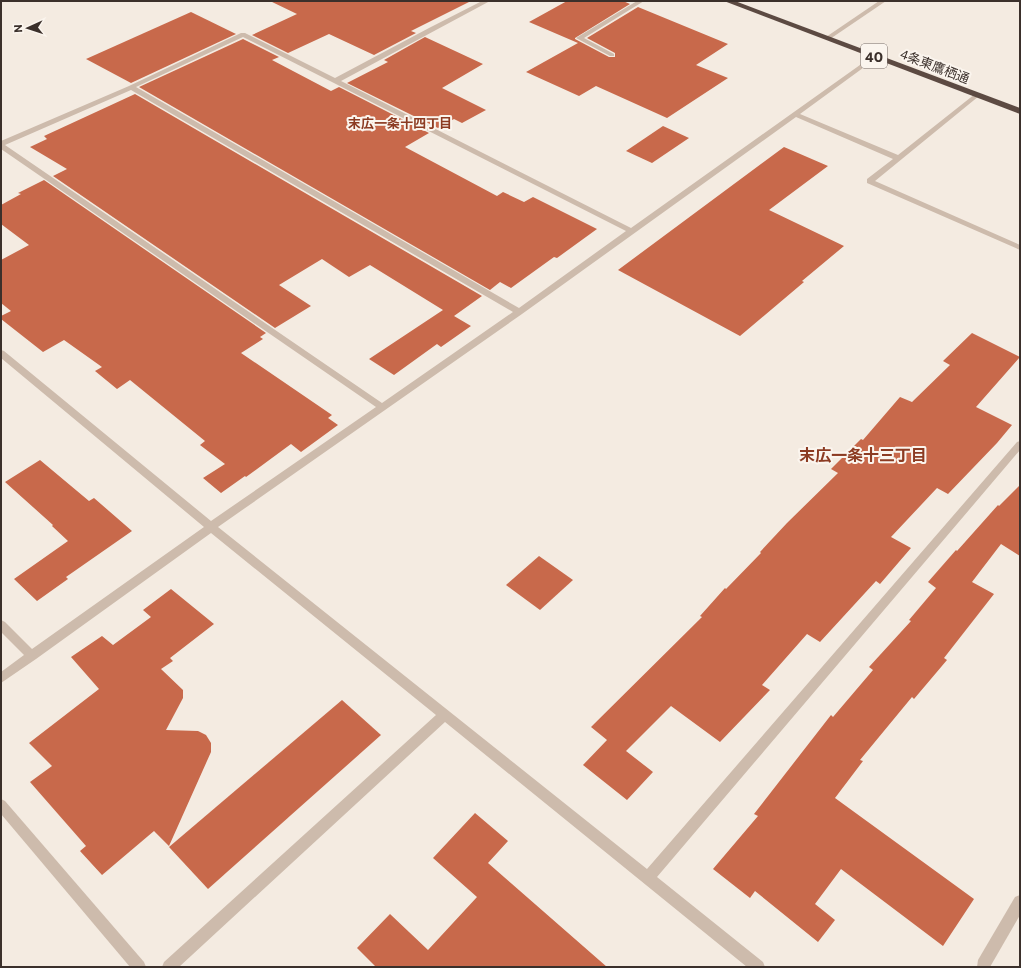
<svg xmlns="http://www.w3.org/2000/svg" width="1021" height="968" font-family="Commissioner,'Noto Sans JP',sans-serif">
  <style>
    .building { fill: #c8694b }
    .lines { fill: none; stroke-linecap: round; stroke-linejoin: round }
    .minor { fill: #cdbbac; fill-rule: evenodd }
    .highway { fill: #5c4a42; fill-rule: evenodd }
    .labels { text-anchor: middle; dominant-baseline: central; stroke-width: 4; stroke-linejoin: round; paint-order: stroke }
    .far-street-label { font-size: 13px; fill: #3b302b; stroke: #fbf5ee }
    .far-neighbourhood-label { font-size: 13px; font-weight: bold; fill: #8c3b22; stroke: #fbf5ee }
    .shield { fill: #fbf5ee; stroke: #756b66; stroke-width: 1 }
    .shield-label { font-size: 14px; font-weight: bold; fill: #3b302b }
    .neighbourhood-label { font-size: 16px; font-weight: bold; fill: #8c3b22; stroke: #fbf5ee }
  </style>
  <rect width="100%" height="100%" fill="#f4ebe1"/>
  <!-- building -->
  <g class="building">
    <path d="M270 1H471L411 31 416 33 374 55 329 34 288 53 252 35 297 14Z"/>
    <path d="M567 1H623L630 4 575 38V39L609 57H615V53L587 38 638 7 728 44 696 65 728 78 667 118 596 86 579 96 526 72 578 43 529 22Z"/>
    <path d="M191 12 236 34 131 83 86 59Z"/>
    <path d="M425 37 483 64 442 88 486 110 462 123 454 119 438 128 347 83 388 62 384 60Z"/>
    <path d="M243 39 279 57 272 60 331 91 339 87 429 133 405 147 497 196 503 192 524 202 533 197 597 229 557 258 554 257 511 288 500 282 490 290 139 87Z"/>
    <path d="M135 94 482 296 454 316 471 326 441 347 437 344 394 375 369 359 443 310 370 265 349 277 322 259 279 285 311 306 275 328 53 176 67 169 30 147 47 139 44 136Z"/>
    <path d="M663 126 689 138 652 163 626 151Z"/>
    <path d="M784 147 828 166 769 210 844 246 802 281 804 282 740 336 618 270Z"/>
    <path d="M44 180 266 333 260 337 263 339 241 353 332 415 328 418 338 425 301 452 291 444 246 477 245 476 221 493 203 478 225 464 200 445 205 441 130 380 117 389 95 371 102 367 64 340 43 352 1 319V316L11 311 1 303V260L29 245 1 224V205L21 194 18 193Z"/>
    <path d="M972 333 1020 357 976 407 1012 425 997 443 948 494 937 488 891 537 911 548 880 584 876 581 820 642 807 634 762 685 770 690 720 742 671 706 626 751 653 772 627 800 583 765 607 740 591 727 702 617 700 616 725 588 726 589 761 553 760 552 787 523 838 473 831 469 861 439 863 440 900 397 912 402 950 365 943 361Z"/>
    <path d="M40 460 89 501 94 498 132 531 66 577 68 579 37 601 14 579 68 541 52 526 53 525 5 482Z"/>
    <path d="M1020 485V556L1001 544 972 582 994 594 944 658 947 660 914 699 912 697 860 760 863 761 835 798 974 899 943 946 841 869 815 904 835 920 818 942 755 891 750 898 713 869 758 816 754 814 831 715 833 717 873 670 869 667 911 621 909 620 936 588 928 582 956 550 957 551 998 505 999 506Z"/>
    <path d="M539 556 573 580 540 610 506 585Z"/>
    <path d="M171 589 214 624 170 658 173 661 161 669 183 690V698L166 730 198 731 206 735 211 743V752L169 846 154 831 102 875 80 851 86 846 30 782 52 766 29 743 99 689 71 657 102 636 113 645 151 617 143 610Z"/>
    <path d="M342 700 381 735 208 889 169 847Z"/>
    <path d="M475 813 508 841 488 863 607 967H376L357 948 390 914 428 950 477 897 433 858Z"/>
  </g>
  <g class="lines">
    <!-- minor -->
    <g class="minor">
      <path d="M482 1H490L341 81 631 228 874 55H878V57L800 114 898 155 975 94H979V96L875 181 1020 245V250L867 183V179L893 159 796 117 522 314 218 527 647 869 1017 442 1020 441V450L657 877 763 962 765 967H747L445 722 179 967H162L164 962 436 715 211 533 36 659 1 683V672L24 655 1 632V620L5 622 32 649 204 527 1 358V350L4 351 211 521 376 407 1 149V141L129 86 241 33H245L335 78 429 28ZM243 37 626 231 519 308 136 87ZM131 90 513 312 382 403 5 145Z"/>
      <path d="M637 1H644L584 38 614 54V56H610L576 38Z"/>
      <path d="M879 1H886L830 39H826V37Z"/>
      <path d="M1 799 5 801 144 962 146 967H130L1 814Z"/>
      <path d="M1020 895V915L990 967H977L978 960 1015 897Z"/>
    </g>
    <!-- highway -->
    <path class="highway" d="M724 1H735L1020 108V114Z"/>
  </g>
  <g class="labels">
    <!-- far-street labels -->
    <g class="far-street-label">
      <text transform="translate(935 66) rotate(21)">4条東鷹栖通</text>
    </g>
    <!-- far-neighbourhood labels -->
    <g class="far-neighbourhood-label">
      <text x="400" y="123">末広一条十四丁目</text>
    </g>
    <!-- shield labels -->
    <rect class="shield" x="861" y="44" width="26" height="24" rx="3"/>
    <g class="shield-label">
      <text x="874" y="56">40</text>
    </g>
    <!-- neighbourhood labels -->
    <g class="neighbourhood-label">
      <text x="863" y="454">末広一条十三丁目</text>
    </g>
  </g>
  <!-- border -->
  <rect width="1021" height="968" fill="none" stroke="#3b302b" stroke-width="4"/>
  <!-- north arrow -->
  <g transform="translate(28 28) rotate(267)" stroke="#fbf5ee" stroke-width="3" paint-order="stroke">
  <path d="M0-3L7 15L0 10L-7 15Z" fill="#3b302b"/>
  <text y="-6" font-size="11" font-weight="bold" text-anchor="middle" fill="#3b302b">N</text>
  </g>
</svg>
